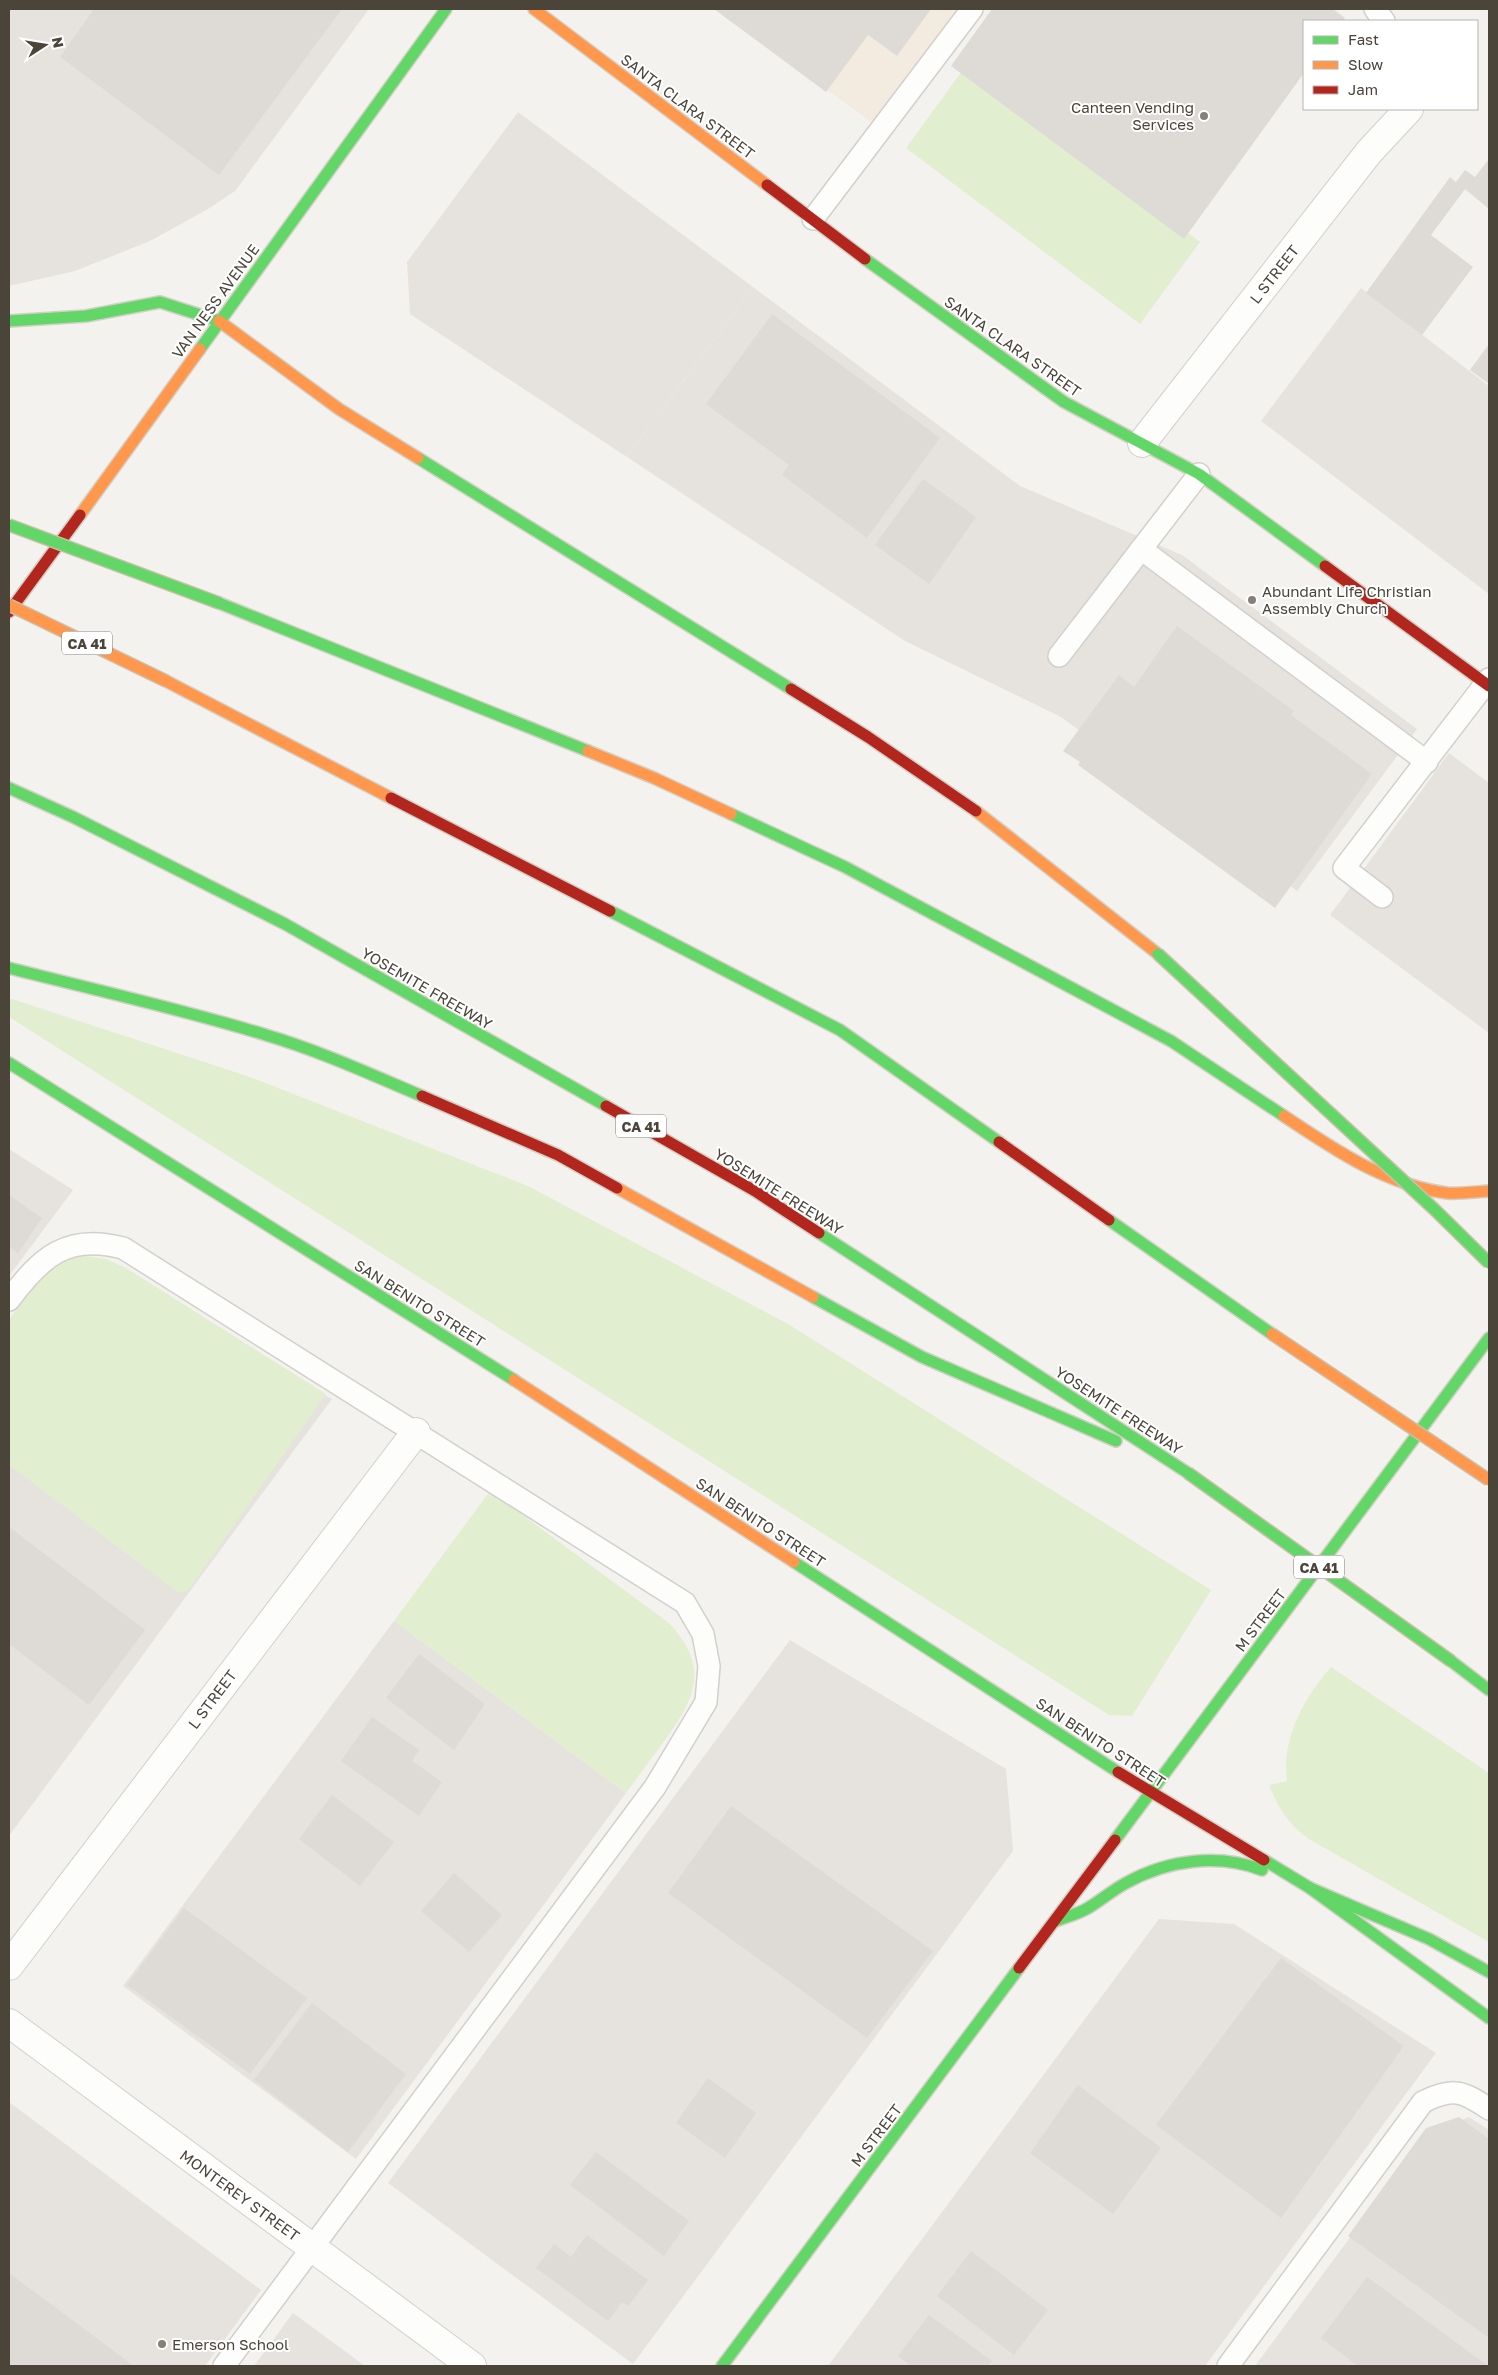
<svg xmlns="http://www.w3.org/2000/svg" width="1498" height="2375" font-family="'Golos Text',sans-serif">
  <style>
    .commercial { fill: #f3ebdf }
    .industrial { fill: #e6e2de }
    .green { fill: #e1eecf }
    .parking { fill: #e6e3df }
    .building { fill: #dedbd6 }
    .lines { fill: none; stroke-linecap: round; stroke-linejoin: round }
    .lane-casing { stroke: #d2d0cb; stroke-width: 24 }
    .street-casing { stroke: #d2d0cb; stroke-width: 30 }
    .fast-casing { stroke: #d3cfc5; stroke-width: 14 }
    .slow-casing { stroke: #d3cfc5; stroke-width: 14 }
    .jam-casing { stroke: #d3cfc5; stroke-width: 14 }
    .lane { stroke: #fdfdfc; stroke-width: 21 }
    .street { stroke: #fdfdfc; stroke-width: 28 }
    .fast { stroke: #63d668; stroke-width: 11 }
    .slow { stroke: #ff974d; stroke-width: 11 }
    .jam { stroke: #b3261e; stroke-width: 11 }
    .fast-bridge-casing { stroke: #ccbfa9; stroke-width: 14; stroke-linecap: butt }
    .slow-bridge-casing { stroke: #ccbfa9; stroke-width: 14; stroke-linecap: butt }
    .fast-bridge { stroke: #63d668; stroke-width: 11 }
    .slow-bridge { stroke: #ff974d; stroke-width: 11 }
    .poi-dot { fill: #868178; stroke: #fff; stroke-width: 2 }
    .labels { text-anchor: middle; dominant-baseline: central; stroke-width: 4; stroke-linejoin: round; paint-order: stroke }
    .shield { fill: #fff; stroke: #817c74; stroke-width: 1 }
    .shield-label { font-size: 14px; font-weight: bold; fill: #4b4439 }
    .street-label { font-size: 15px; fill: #4b4439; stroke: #fff }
    .poi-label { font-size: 15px; fill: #4b4439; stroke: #fff; text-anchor: start }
  </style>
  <rect width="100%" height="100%" fill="#f4f2ee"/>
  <!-- commercial -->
  <path class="commercial" d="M718 9H960L875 125Z"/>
  <!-- industrial -->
  <g class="industrial">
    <path d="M9 9H369L235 191 208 209 150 241 75 271 9 286Z"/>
    <path d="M753 287 1020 486 1182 555 1417 729 1297 891 1061 717 905 641 627 457Z"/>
    <path d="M9 1149 73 1190 9 1276Z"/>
    <path d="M139 1292 332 1399 9 1836V1343Z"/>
    <path d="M394 1621 626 1793 356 2159 123 1986Z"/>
    <path d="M790 1640 1006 1769 1013 1851 633 2364 388 2183Z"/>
    <path d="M1159 1919 1234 1924 1436 2053 1205 2366H828Z"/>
    <path d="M9 2102 261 2290 205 2366H9Z"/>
    <path d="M1469 2117 1489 2130V2366H1255L1425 2136Z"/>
    <path d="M293 2313 365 2366H254Z"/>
  </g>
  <!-- green -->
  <g class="green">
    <path d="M965 67 1200 242 1140 324 906 148Z"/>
    <path d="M9 998 253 1078 528 1186 788 1324 1211 1590 1132 1716 1109 1715 9 1017Z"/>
    <path d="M86 1256 106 1259 126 1268 326 1394 188 1591 179 1593 9 1465V1320L35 1281 49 1267 66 1259Z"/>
    <path d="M490 1491 669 1623C711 1668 695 1700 662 1744 650 1760 638 1777 626 1793L394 1621Z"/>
    <path d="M1331 1667 1489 1773V1942L1309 1839C1289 1825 1278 1808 1269 1785L1287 1781C1281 1739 1304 1698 1331 1667Z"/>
  </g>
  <!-- parking -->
  <g class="parking">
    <path d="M518 112 753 287 627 457 410 314 407 262Z"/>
    <path d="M1361 288 1489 386V594L1261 421Z"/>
    <path d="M1449 753 1489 783V1033L1330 915Z"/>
  </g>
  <!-- building -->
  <g class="building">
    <path d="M94 9H342L219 175 60 57Z"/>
    <path d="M714 9H931L897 56 868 35 826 92Z"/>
    <path d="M992 9H1333L1345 18 1343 21H1304V73L1184 239 951 66Z"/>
    <path d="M1489 159V209L1465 189 1431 235 1473 267 1422 335 1366 293 1450 177 1456 182 1465 170 1475 177Z"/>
    <path d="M772 314 940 438 867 538 782 475 789 465 706 404Z"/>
    <path d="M1489 344V384L1470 370Z"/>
    <path d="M923 479 976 517 929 584 875 545Z"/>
    <path d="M1177 626 1294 711 1291 715 1372 774 1275 908 1078 765 1080 762 1063 751 1119 675 1134 687Z"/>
    <path d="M9 1195 42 1218 18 1253 9 1246Z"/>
    <path d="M9 1527 145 1630 89 1705 9 1644Z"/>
    <path d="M419 1654 485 1704 454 1750 386 1698Z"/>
    <path d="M372 1717 419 1750 412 1761 442 1782 419 1816 341 1761Z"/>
    <path d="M332 1795 394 1842 360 1886 299 1839Z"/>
    <path d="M731 1806 933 1951 867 2038 668 1893Z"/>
    <path d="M454 1873 502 1915 469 1952 421 1911Z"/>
    <path d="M184 1908 307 1998 250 2074 127 1985Z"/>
    <path d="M1281 1958 1404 2046 1281 2218 1156 2125Z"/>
    <path d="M312 2003 406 2074 348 2152 254 2080Z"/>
    <path d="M708 2078 756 2113 725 2158 676 2123Z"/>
    <path d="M1078 2085 1161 2148 1113 2214 1030 2153Z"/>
    <path d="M1459 2117 1489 2139V2338L1348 2236 1426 2128Z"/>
    <path d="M596 2152 689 2221 664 2256 570 2185Z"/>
    <path d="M587 2235 648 2280 628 2306 622 2302 608 2321 536 2268 554 2244 571 2257Z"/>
    <path d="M971 2251 1048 2310 1014 2355 937 2296Z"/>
    <path d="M9 2273 134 2366H9Z"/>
    <path d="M1367 2277 1488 2366H1358L1321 2338Z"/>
    <path d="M929 2315 992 2361 988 2366H911L898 2356Z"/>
  </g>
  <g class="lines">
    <!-- lane casing -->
    <g class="lane-casing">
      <g id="lane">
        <path d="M1375 9 1384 21"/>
        <path d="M813 219 972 9"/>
        <path d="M1141 549 1427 762"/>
        <path d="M1059 656 1199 474"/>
        <path d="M1382 897 1344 868 1489 679"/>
        <path d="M9 1300C41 1257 67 1233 123 1248L685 1603 703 1634 709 1666 706 1702 655 1787 224 2366"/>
        <path d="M1228 2366 1423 2102C1453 2087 1463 2091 1489 2109"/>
      </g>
    </g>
    <!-- street casing -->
    <g class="street-casing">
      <g id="street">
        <path d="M1142 443 1369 152 1409 109"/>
        <path d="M9 1966 416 1432"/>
        <path d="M9 2023 472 2366"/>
      </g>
    </g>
    <!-- fast casing -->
    <g class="fast-casing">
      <g id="fast">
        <path d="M865 259 1064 402 1199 474 1325 566"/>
        <path d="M9 321 86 316 160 302 219 321"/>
        <path d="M200 349 446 9"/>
        <path d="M418 458 791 689"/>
        <path d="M219 603 588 751"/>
        <path d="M9 788 73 817 285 924 606 1106"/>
        <path d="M731 814 845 867 1171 1041 1284 1116"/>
        <path d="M610 911 840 1030 999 1142"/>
        <path d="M9 968C95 990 182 1009 266 1035 320 1051 370 1074 422 1096"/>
        <path d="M9 1063 514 1380"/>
        <path d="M1109 1220 1272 1334"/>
        <path d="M819 1233 1188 1473"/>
        <path d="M813 1297 922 1357 1116 1441"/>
        <path d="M794 1562 1118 1772"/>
        <path d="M1451 1661 1489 1690"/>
        <path d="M1115 1840 1489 1338"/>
        <path d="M1264 1860 1310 1888 1489 2018"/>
        <path d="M1310 1888 1429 1939 1489 1972"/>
        <path d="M1056 1921C1066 1917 1078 1914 1088 1908 1101 1900 1113 1890 1126 1883 1167 1860 1218 1853 1262 1870"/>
        <path d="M722 2366 1019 1968"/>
      </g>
    </g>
    <!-- slow casing -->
    <g class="slow-casing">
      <g id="slow">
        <path d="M534 9 767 185"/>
        <path d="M219 321 339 409 418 458"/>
        <path d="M80 515 200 349"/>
        <path d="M166 681 391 798"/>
        <path d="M588 751 654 778 731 814"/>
        <path d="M976 811 1158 954"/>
        <path d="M1284 1116C1333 1149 1386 1185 1447 1193 1460 1194 1475 1192 1489 1191"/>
        <path d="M617 1188 813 1297"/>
        <path d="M514 1380 794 1562"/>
      </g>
    </g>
    <!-- jam casing -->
    <g class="jam-casing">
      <g id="jam">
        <path d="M767 185 865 259"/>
        <path d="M1325 566 1489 686"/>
        <path d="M9 612 80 515"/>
        <path d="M791 689 868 737 976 811"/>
        <path d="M391 798 610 911"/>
        <path d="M422 1096 558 1155 617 1188"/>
        <path d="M606 1106 755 1191 819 1233"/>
        <path d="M999 1142 1109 1220"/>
        <path d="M1118 1772 1264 1860"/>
        <path d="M1019 1968 1115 1840"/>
      </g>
    </g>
    <!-- lane -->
    <use href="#lane" class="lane"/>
    <!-- street -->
    <use href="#street" class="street"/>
    <!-- fast -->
    <use href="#fast" class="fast"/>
    <!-- slow -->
    <use href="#slow" class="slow"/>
    <!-- jam -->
    <use href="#jam" class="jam"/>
    <!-- fast-bridge casing -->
    <g class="fast-bridge-casing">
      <g id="fast-bridge">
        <path d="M9 525 219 603"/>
        <path d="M1158 954 1434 1209 1489 1263"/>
        <path d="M1188 1473 1451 1661"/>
      </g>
    </g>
    <!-- slow-bridge casing -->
    <g class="slow-bridge-casing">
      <g id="slow-bridge">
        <path d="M9 605 166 681"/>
        <path d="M1272 1334 1489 1480"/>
      </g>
    </g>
    <!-- fast-bridge -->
    <use href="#fast-bridge" class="fast-bridge"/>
    <!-- slow-bridge -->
    <use href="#slow-bridge" class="slow-bridge"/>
  </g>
  <!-- markers -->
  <g class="poi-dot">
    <circle cx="1204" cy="116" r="5"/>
    <circle cx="1252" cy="600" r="5"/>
    <circle cx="162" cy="2344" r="5"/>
  </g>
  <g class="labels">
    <!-- shield labels -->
    <g class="shield">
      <rect x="62" y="631.5" width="50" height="23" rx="4"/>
      <rect x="616" y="1114.5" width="50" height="23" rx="4"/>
      <rect x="1294" y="1555.5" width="50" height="23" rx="4"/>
    </g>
    <g class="shield-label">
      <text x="87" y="643">CA 41</text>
      <text x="641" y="1126">CA 41</text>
      <text x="1319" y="1567">CA 41</text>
    </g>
    <!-- street labels -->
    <g class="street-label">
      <text transform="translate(688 106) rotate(37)">SANTA CLARA STREET</text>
      <text transform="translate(1274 274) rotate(-52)">L STREET</text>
      <text transform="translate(215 301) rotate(-54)">VAN NESS AVENUE</text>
      <text transform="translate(1013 346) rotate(35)">SANTA CLARA STREET</text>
      <text transform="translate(427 988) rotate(30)">YOSEMITE FREEWAY</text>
      <text transform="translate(779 1191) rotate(32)">YOSEMITE FREEWAY</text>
      <text transform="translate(420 1303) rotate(32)">SAN BENITO STREET</text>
      <text transform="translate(1119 1410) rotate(33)">YOSEMITE FREEWAY</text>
      <text transform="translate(761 1522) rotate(33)">SAN BENITO STREET</text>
      <text transform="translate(1260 1620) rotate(-53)">M STREET</text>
      <text transform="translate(212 1699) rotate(-53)">L STREET</text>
      <text transform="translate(1101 1742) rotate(33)">SAN BENITO STREET</text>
      <text transform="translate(876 2135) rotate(-53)">M STREET</text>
      <text transform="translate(240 2195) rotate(36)">MONTEREY STREET</text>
    </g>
    <!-- poi labels -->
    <g class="poi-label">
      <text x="1194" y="107" text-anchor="end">Canteen Vending<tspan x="1194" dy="17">Services</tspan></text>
      <text x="1262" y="591">Abundant Life Christian<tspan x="1262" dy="17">Assembly Church</tspan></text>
      <text x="172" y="2344">Emerson School</text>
    </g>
  </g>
  <!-- border -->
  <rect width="1498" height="2375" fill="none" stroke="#4b4439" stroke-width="20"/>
  <!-- legend -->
  <rect x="1303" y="20" width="175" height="90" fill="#ffffff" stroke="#b7b4b0"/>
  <rect x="1313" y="36" width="25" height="8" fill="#63d668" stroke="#b7b4b0"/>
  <text x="1348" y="45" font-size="15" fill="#4b4439">Fast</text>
  <rect x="1313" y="61" width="25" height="8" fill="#ff974d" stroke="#b7b4b0"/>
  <text x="1348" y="70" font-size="15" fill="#4b4439">Slow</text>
  <rect x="1313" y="86" width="25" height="8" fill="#b3261e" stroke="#b7b4b0"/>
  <text x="1348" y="95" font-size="15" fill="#4b4439">Jam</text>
  <!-- north arrow -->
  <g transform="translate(45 45) rotate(78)" stroke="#ffffff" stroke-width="4" paint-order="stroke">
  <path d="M0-4L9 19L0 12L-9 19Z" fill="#4b4439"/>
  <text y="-8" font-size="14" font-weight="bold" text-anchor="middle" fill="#4b4439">N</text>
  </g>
</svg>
